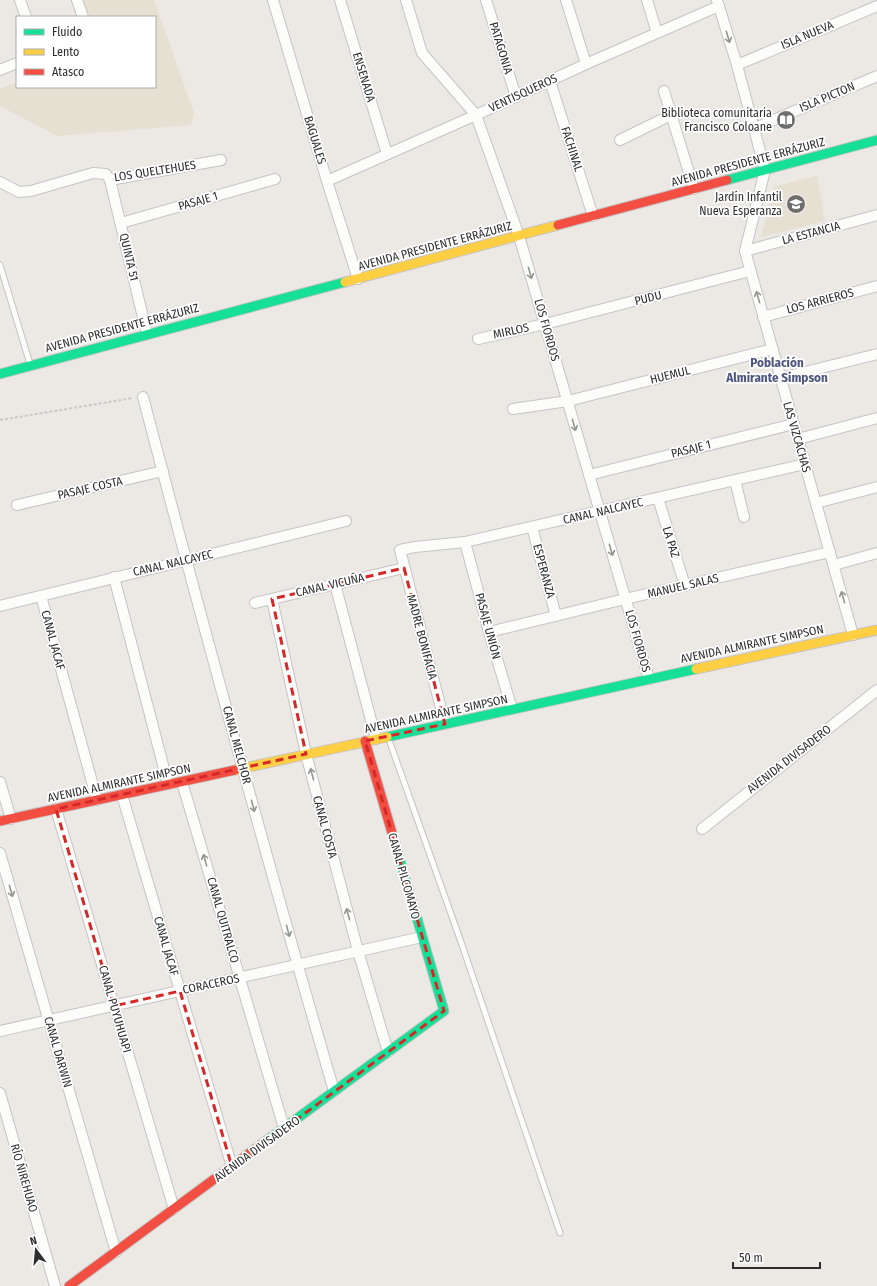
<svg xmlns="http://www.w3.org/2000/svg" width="877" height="1286" font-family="'Fira Sans Condensed',sans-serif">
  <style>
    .education { fill: #e6e0d3 }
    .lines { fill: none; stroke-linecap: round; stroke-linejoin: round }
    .lane-casing { stroke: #c5c4c5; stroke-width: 7 }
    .street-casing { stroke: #c5c4c5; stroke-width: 12 }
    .fast-casing { stroke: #c5c4c5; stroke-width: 11 }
    .slow-casing { stroke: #c5c4c5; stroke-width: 11 }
    .jam-casing { stroke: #c5c4c5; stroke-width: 11 }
    .path { stroke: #c9c9c8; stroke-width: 2; stroke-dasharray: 3 2; stroke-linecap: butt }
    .lane { stroke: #fcfcfb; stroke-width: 5 }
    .street { stroke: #fcfcfb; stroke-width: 10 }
    .fast { stroke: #16e098; stroke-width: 9 }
    .slow { stroke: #ffcf43; stroke-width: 9 }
    .jam { stroke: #f24e42; stroke-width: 9 }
    .oneway { stroke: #959594 }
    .marked { fill: none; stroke: #d62828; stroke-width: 3; stroke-dasharray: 8 5; stroke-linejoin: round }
    .labels { text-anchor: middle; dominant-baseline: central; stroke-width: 3.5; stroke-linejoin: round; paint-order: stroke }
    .street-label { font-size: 12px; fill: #2e2e2e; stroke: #fff }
    .poi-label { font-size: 12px; fill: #2e2e2e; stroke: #fff; text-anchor: end }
    .neighbourhood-label { font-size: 13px; font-weight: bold; fill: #4d5680; stroke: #fff }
  </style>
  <rect width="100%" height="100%" fill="#ece8e4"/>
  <!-- education -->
  <g class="education">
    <path d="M81 0H154L194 113 191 125 57 136 0 106V89L17 82V87H155V17H86Z"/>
    <path d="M817 175 825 221 761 237 774 187Z"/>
  </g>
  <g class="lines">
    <!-- lane casing -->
    <g class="lane-casing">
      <g id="lane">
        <path d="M0 265 30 364"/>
        <path d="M388 737 461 942 560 1233"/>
      </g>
    </g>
    <!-- street casing -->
    <g class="street-casing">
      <g id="street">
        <path d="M20 0 26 17"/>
        <path d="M77 0 83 17"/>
        <path d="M273 0 327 181 358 279"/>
        <path d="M340 0 387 154"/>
        <path d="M406 0 422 53 476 115 519 236 649 679"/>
        <path d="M486 0 516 97"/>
        <path d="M566 0 586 64"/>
        <path d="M647 0 657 33"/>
        <path d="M717 0 737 65 765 170 745 251 853 635"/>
        <path d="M737 65 877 6"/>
        <path d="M0 70 17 63"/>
        <path d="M550 81 593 216"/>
        <path d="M664 91 694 189"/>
        <path d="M755 128 877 76"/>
        <path d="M620 140 671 115"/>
        <path d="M110 180 147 334"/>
        <path d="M327 181 476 115 586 64 719 6"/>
        <path d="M0 182 19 192 31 191 93 173 106 174 110 180 221 160"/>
        <path d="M121 223 275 179"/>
        <path d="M745 251 877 215"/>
        <path d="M763 317 877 286"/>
        <path d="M478 339 545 324 750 271"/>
        <path d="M781 378 877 354"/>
        <path d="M143 397C204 629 267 861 334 1091"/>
        <path d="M513 409 568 401 773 349"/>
        <path d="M798 439 877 418"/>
        <path d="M589 475 794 424"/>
        <path d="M735 480 744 517"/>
        <path d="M658 498 685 586"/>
        <path d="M816 503 877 487"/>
        <path d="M17 505 163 471"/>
        <path d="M532 527 556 616"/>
        <path d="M465 542 489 632 512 709"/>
        <path d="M834 565 877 553"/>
        <path d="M114 577 168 784"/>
        <path d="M335 584 376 739"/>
        <path d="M41 596 97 800"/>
        <path d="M272 599 306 754 358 951 388 1052"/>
        <path d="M255 603 404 568"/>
        <path d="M0 606 346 521"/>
        <path d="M489 632 625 599 830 552"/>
        <path d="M445 724 400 550 415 547 465 542 805 464"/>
        <path d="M0 782 11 819"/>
        <path d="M182 782 284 1128"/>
        <path d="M122 795 232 1167"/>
        <path d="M56 809 174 1209"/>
        <path d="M702 829 877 690"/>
        <path d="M0 853 116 1252"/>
        <path d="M0 1031 422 937"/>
        <path d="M0 1093 55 1286"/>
      </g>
    </g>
    <!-- fast casing -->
    <g class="fast-casing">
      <g id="fast">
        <path d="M727 180 877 140"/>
        <path d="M0 374 345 282"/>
        <path d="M387 737 696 669"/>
        <path d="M262 1144 444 1011 395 843"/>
      </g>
    </g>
    <!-- slow casing -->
    <g class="slow-casing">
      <g id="slow">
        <path d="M345 282 558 225"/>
        <path d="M696 669 877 630"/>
        <path d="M235 770 387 737"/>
      </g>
    </g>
    <!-- jam casing -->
    <g class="jam-casing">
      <g id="jam">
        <path d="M558 225 727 180"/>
        <path d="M365 741 395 843"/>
        <path d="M0 821 235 770"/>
        <path d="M69 1286 262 1144"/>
      </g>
    </g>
    <!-- path -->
    <path class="path" d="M0 420 133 398"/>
    <!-- lane -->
    <use href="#lane" class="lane"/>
    <!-- street -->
    <use href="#street" class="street"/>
    <!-- fast -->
    <use href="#fast" class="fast"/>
    <!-- slow -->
    <use href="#slow" class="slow"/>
    <!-- jam -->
    <use href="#jam" class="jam"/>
  </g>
  <!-- one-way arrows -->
  <defs><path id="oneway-shaft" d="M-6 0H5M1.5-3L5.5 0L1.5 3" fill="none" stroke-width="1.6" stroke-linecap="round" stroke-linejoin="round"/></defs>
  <g class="oneway">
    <use href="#oneway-shaft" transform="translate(728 37) rotate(73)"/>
    <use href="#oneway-shaft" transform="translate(530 273) rotate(74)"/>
    <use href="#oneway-shaft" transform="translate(758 297) rotate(-106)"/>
    <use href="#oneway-shaft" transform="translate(574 425) rotate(74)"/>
    <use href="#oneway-shaft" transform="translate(611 550) rotate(74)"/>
    <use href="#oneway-shaft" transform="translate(843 597) rotate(-106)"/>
    <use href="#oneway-shaft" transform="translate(312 774) rotate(-105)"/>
    <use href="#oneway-shaft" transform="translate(253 806) rotate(75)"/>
    <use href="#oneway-shaft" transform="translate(205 860) rotate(-106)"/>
    <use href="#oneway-shaft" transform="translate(11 891) rotate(74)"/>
    <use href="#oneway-shaft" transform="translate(348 914) rotate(-105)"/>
    <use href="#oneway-shaft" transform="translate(288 931) rotate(75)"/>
  </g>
  <!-- marked area -->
  <path class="marked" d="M404 568 445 724 365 741 444 1011 232 1167 180 991 114 1006 56 809 306 754 272 599Z"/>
  <!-- icons -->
  <defs>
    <g id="library-disc" transform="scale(1)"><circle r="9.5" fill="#706f6e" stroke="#fff"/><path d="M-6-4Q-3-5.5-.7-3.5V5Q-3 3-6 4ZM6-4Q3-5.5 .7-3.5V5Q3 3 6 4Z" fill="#fff"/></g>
    <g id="school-disc" transform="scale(1)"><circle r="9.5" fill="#706f6e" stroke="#fff"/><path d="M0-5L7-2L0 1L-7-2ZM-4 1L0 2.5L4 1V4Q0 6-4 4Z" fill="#fff"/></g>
  </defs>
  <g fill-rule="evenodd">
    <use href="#library-disc" x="786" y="120"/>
    <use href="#school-disc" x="796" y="204"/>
  </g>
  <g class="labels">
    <!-- street labels -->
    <g class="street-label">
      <text transform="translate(807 35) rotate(-23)">ISLA NUEVA</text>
      <text transform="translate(501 48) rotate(73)">PATAGONIA</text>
      <text transform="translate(364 77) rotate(73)">ENSENADA</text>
      <text transform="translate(523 93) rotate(-25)">VENTISQUEROS</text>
      <text transform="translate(827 97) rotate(-23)">ISLA PICTON</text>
      <text transform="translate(315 140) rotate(73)">BAGUALES</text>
      <text transform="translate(572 149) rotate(72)">FACHINAL</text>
      <text transform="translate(748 162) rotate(-15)">AVENIDA PRESIDENTE ERRÁZURIZ</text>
      <text transform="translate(155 171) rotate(-9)">LOS QUELTEHUES</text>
      <text transform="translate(198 201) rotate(-16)">PASAJE 1</text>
      <text transform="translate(811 233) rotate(-15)">LA ESTANCIA</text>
      <text transform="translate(435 246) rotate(-15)">AVENIDA PRESIDENTE ERRÁZURIZ</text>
      <text transform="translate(129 257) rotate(77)">QUINTA 51</text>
      <text transform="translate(648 298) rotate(-14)">PUDU</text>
      <text transform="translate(820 301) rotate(-15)">LOS ARRIEROS</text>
      <text transform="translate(122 328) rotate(-15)">AVENIDA PRESIDENTE ERRÁZURIZ</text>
      <text transform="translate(547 330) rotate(74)">LOS FIORDOS</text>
      <text transform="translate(511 331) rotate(-12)">MIRLOS</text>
      <text transform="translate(670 375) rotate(-14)">HUEMUL</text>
      <text transform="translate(797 437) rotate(74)">LAS VIZCACHAS</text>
      <text transform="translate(691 449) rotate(-14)">PASAJE 1</text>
      <text transform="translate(90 488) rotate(-13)">PASAJE COSTA</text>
      <text transform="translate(603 511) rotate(-13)">CANAL NALCAYEC</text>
      <text transform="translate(671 542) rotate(73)">LA PAZ</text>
      <text transform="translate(173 563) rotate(-13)">CANAL NALCAYEC</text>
      <text transform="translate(544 571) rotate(75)">ESPERANZA</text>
      <text transform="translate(330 585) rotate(-13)">CANAL VICUÑA</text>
      <text transform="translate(683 586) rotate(-13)">MANUEL SALAS</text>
      <text transform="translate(488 626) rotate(75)">PASAJE UNIÓN</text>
      <text transform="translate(422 637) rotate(75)">MADRE BONIFACIA</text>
      <text transform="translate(53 640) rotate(75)">CANAL JACAF</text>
      <text transform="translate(638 641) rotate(74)">LOS FIORDOS</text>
      <text transform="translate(752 644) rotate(-12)">AVENIDA ALMIRANTE SIMPSON</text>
      <text transform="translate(436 714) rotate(-12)">AVENIDA ALMIRANTE SIMPSON</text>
      <text transform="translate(237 745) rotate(75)">CANAL MELCHOR</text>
      <text transform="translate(789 759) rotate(-38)">AVENIDA DIVISADERO</text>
      <text transform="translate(119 783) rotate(-12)">AVENIDA ALMIRANTE SIMPSON</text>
      <text transform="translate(325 827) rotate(75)">CANAL COSTA</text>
      <text transform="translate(404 876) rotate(74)">CANAL PILCOMAYO</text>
      <text transform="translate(223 920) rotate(74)">CANAL QUITRALCO</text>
      <text transform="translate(166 946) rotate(74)">CANAL JACAF</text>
      <text transform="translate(211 984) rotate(-12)">CORACEROS</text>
      <text transform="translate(115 1009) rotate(74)">CANAL PUYUHUAPI</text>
      <text transform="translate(58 1052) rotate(74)">CANAL DARWIN</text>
      <text transform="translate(257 1149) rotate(-36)">AVENIDA DIVISADERO</text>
      <text transform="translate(24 1178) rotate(74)">RÍO ÑIREHUAO</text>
    </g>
    <!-- poi labels -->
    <g class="poi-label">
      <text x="772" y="113">Biblioteca comunitaria<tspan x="772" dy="14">Francisco Coloane</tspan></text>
      <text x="782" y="197">Jardín Infantil<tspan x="782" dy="14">Nueva Esperanza</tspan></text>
    </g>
    <!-- neighbourhood labels -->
    <g class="neighbourhood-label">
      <text x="777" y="362">Población<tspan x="777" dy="15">Almirante Simpson</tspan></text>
    </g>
  </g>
  <!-- legend -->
  <rect x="16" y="16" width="140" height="72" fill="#ffffff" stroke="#ababab"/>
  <rect x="24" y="29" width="20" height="6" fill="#16e098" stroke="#ababab"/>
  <text x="52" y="36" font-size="12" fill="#2e2e2e">Fluido</text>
  <rect x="24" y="49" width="20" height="6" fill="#ffcf43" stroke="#ababab"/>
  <text x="52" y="56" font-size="12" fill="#2e2e2e">Lento</text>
  <rect x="24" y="69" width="20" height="6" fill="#f24e42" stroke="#ababab"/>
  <text x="52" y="76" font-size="12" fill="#2e2e2e">Atasco</text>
  <!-- north arrow -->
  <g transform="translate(36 1250) rotate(344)" stroke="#ffffff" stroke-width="3" paint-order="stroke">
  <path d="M0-3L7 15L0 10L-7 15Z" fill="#2e2e2e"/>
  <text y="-6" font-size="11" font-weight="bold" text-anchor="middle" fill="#2e2e2e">N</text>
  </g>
  <!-- scale -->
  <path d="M733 1262v6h87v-6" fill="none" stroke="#2e2e2e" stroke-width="2"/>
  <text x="739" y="1262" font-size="12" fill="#2e2e2e" stroke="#ffffff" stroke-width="3" paint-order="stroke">50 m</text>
</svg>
